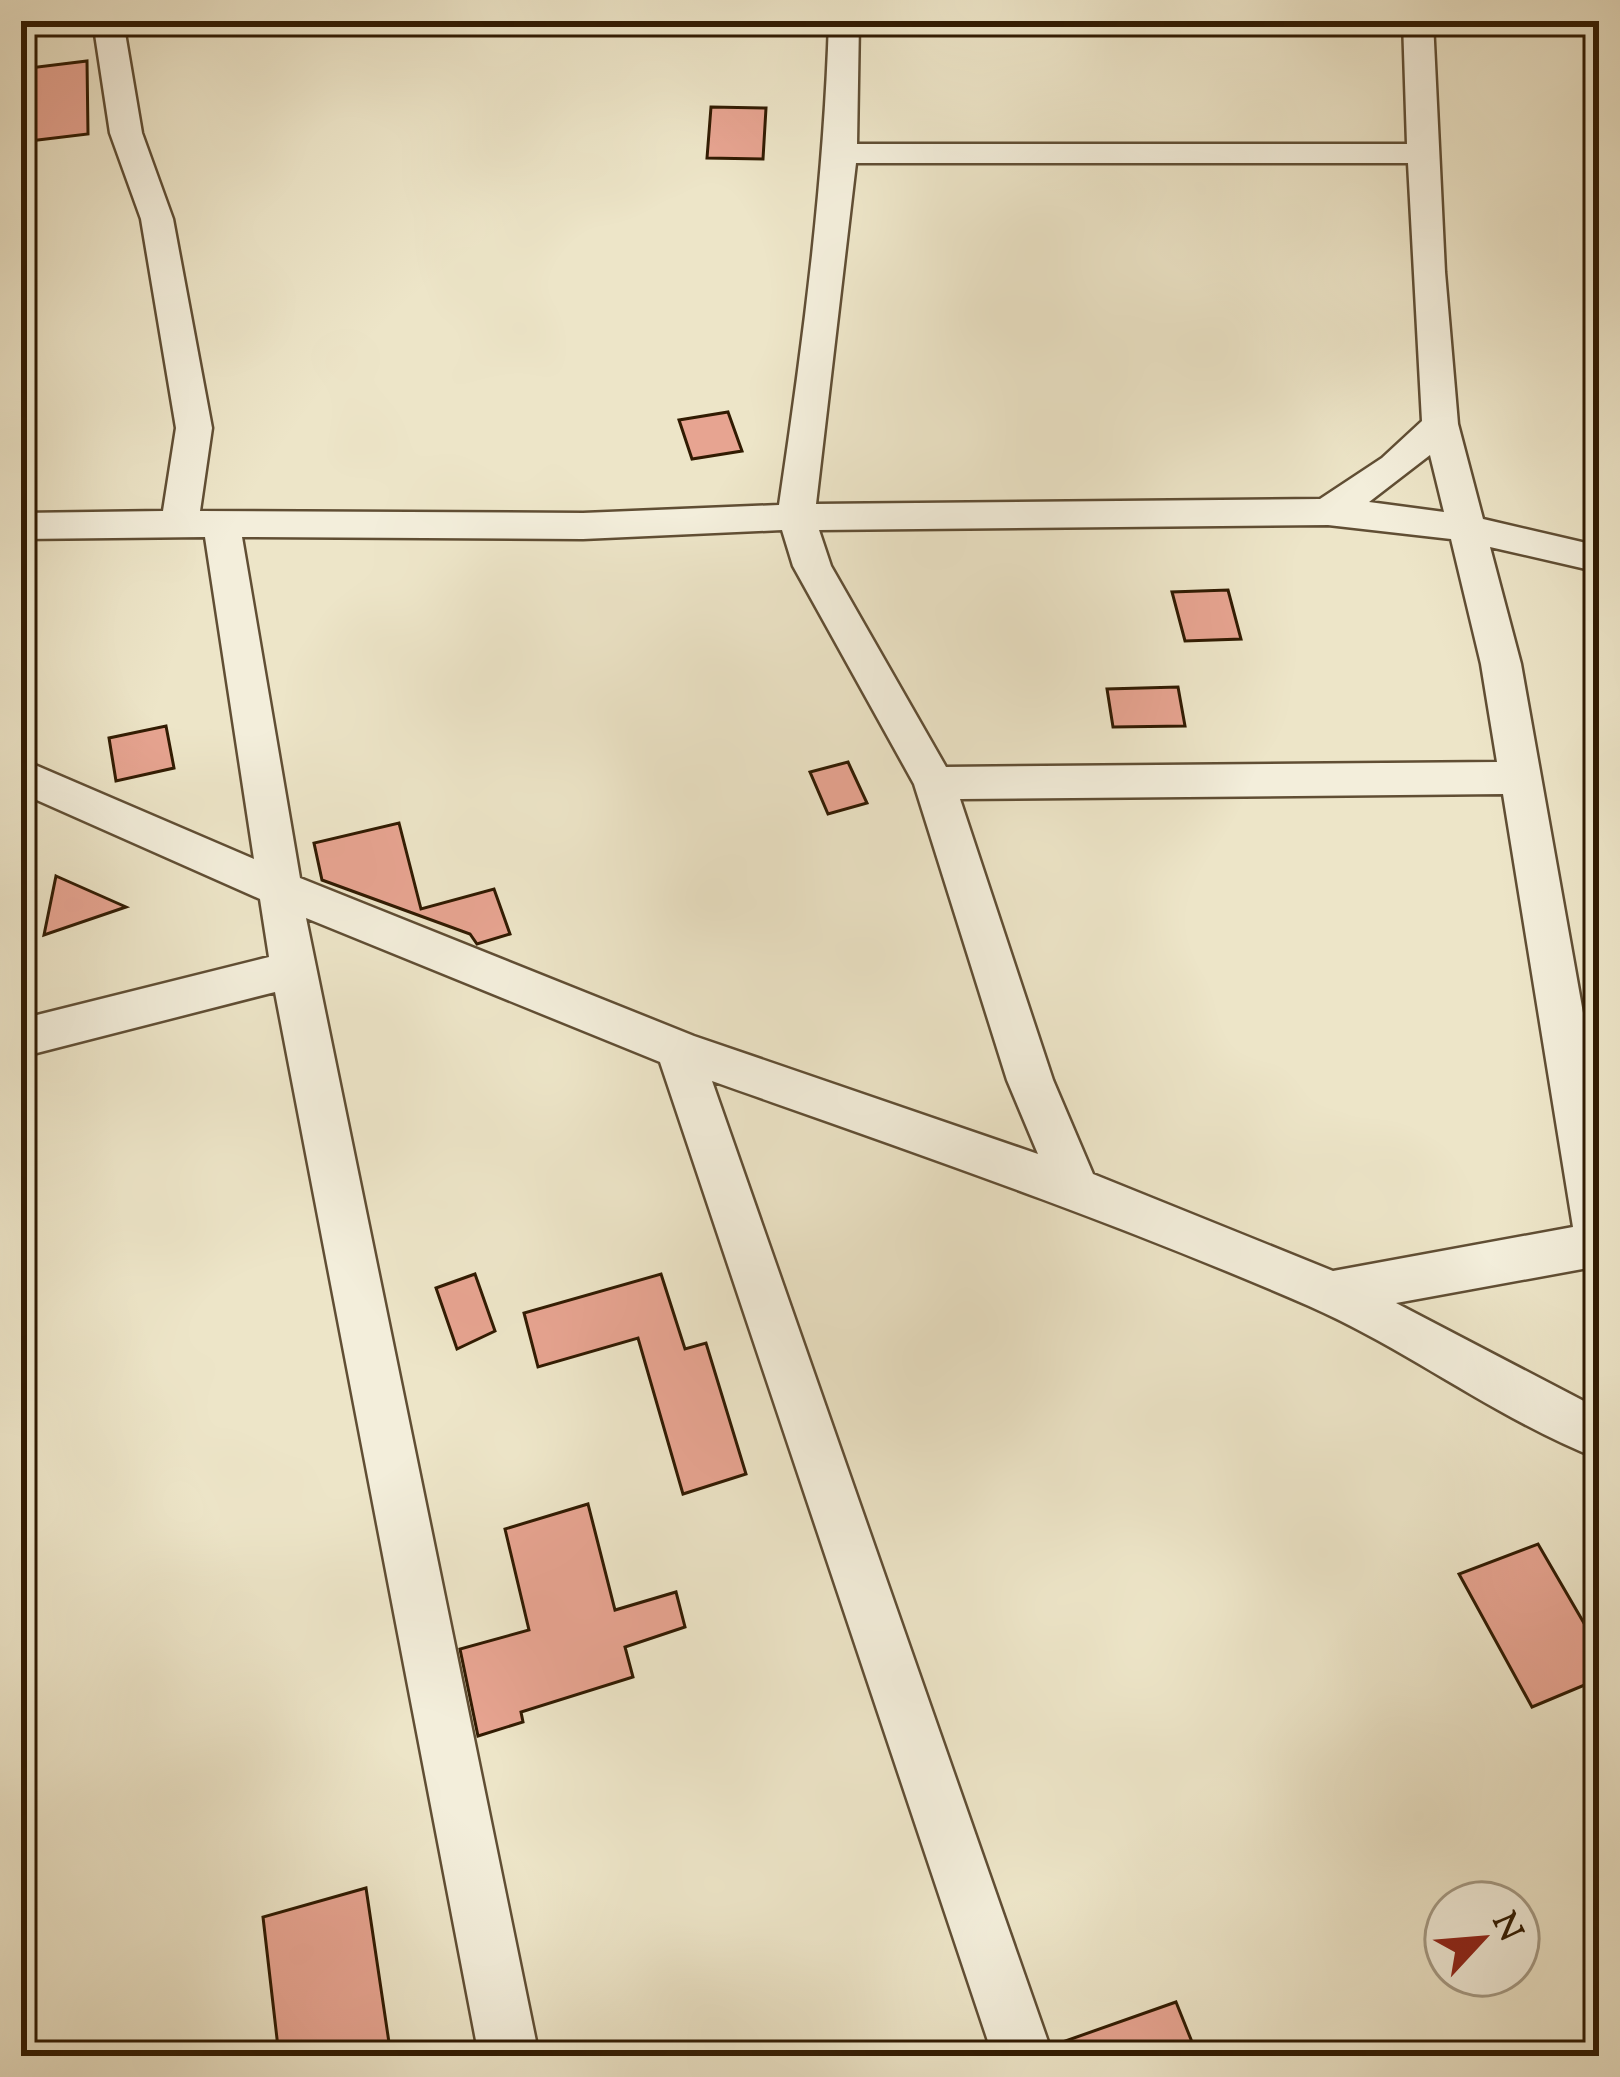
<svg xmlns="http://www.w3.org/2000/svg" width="1620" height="2077" font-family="'Sorts Mill Goudy',serif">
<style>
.building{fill:#e7a491;stroke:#311b02;stroke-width:3}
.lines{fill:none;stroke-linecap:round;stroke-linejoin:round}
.street-casing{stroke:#604e34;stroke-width:5}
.street{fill:#f3eedb;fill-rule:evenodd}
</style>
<rect width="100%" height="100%" fill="#ede5c8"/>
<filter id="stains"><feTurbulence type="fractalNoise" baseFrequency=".00167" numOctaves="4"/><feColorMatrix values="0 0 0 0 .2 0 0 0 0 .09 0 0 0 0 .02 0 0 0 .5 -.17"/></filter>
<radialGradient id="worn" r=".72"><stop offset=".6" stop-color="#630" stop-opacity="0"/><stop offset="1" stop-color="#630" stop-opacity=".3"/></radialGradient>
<!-- building -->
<g class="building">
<polygon points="87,61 88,134 21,142 21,69"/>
<polygon points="711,107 766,108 763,159 707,158"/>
<polygon points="728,412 742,451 692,459 679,420"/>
<polygon points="1228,590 1241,639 1185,641 1172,592"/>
<polygon points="1178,687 1185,726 1113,727 1107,689"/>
<polygon points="166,726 174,768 116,781 109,738"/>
<polygon points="848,762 867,803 828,814 810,772"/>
<polygon points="399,823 421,909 494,889 510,934 477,944 470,934 322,880 314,843"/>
<polygon points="56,876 126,907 44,935"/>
<polygon points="475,1274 495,1331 457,1349 436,1288"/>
<polygon points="661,1274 685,1349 706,1343 746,1474 683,1494 638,1338 538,1367 524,1313"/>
<polygon points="588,1504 615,1610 676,1592 685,1627 625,1647 633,1677 521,1712 523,1722 478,1736 460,1649 529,1630 505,1529"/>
<polygon points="1538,1544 1599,1649 1599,1679 1532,1707 1459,1574"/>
<polygon points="366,1888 391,2056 279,2056 263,1917"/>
<polygon points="1176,2002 1194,2047 1170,2056 1057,2056 1054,2045"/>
</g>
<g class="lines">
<!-- street casing -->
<g class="street-casing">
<path id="street" d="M93 21H123L142 133 173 219 212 428 200 511 583 513 779 505C803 343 824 184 829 21H859L857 144H1407L1403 21H1433L1445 272 1458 424 1483 519 1599 546V572L1490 547 1521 664 1599 1103V1266L1396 1303 1599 1409V1459C1497 1419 1409 1350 1309 1306 1114 1221 913 1152 712 1081L1053 2056H993L660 1062 306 918 539 2056H479L275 992 21 1057V1019L269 957 260 899 21 793V759L254 859 205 537 21 539V513L163 511 176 428 141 219 110 133ZM856 163H1408L1422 421 1382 458 1320 499 816 504ZM1430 455 1444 512 1369 502ZM1328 525 1451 539 1481 664 1497 762 946 767 831 566 819 530ZM782 530 793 566 914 784 1007 1080 1038 1154 694 1036 300 878 242 537 583 539ZM1503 794 1573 1227 1333 1271 1093 1174 1053 1080 960 799Z"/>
</g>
<!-- street -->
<use href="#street" class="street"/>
</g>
<!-- margin -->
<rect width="1620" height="2077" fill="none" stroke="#ede5c8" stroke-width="72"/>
<rect x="24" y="24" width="1572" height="2029" fill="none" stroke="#311b02" stroke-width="6"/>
<rect x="36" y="36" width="1548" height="2005" fill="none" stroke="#311b02" stroke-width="3"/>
<!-- north arrow -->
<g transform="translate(1482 1939) rotate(64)"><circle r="57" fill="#f3eedb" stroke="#a59a84" stroke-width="3"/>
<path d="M0-9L21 45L0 30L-21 45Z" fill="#8f2418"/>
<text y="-18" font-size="33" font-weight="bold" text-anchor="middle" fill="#311b02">N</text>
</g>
<rect width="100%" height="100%" filter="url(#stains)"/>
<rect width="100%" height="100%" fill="url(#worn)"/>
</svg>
